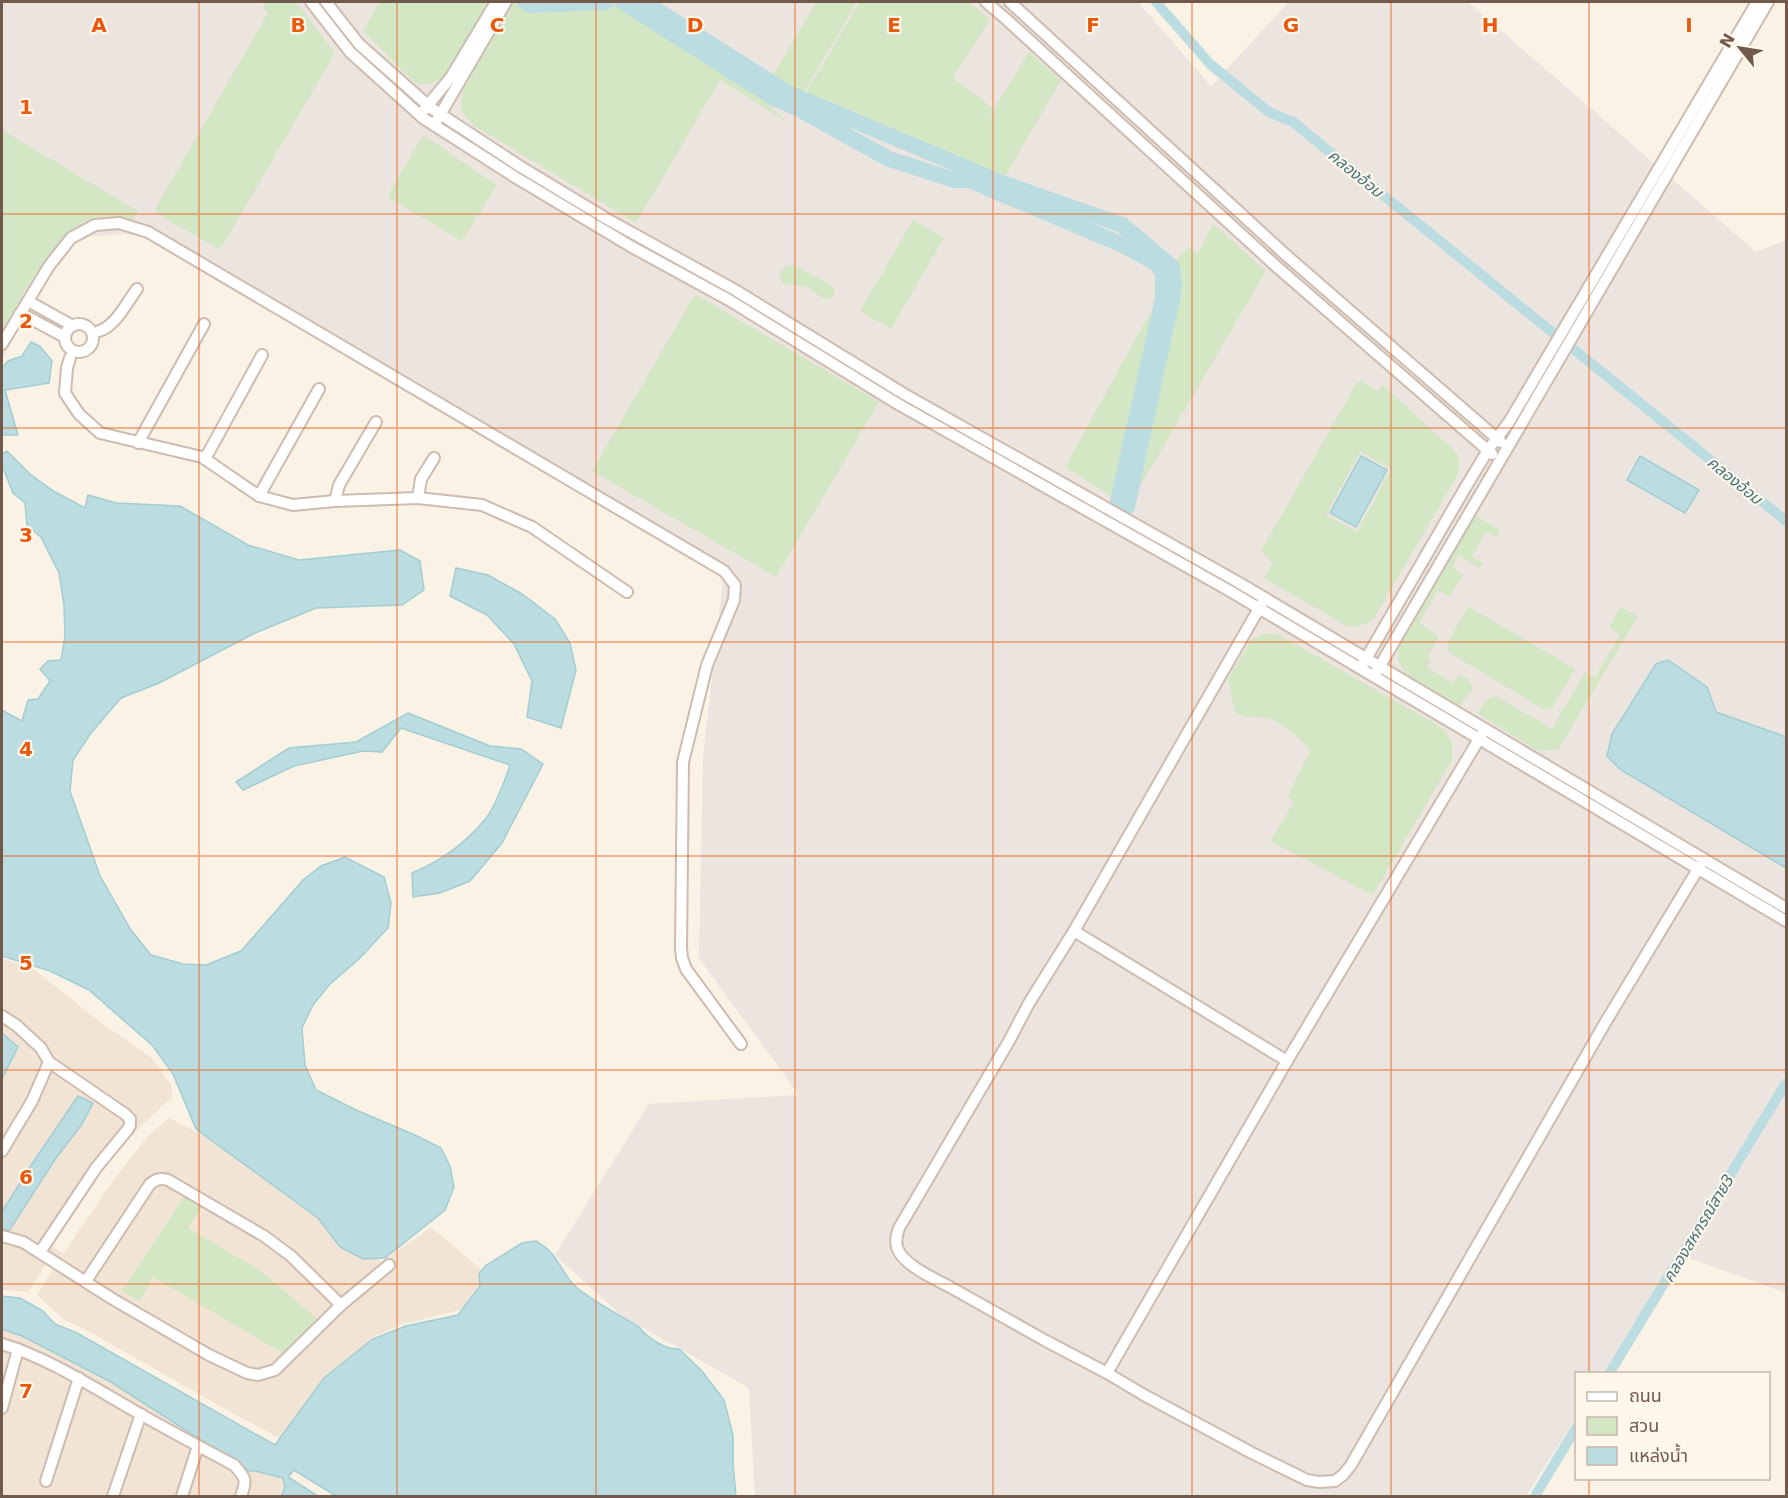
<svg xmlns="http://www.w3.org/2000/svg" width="1788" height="1498" font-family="'DejaVu Sans','Noto Sans Thai',sans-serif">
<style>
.residential{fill:#f1e4d4}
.industrial{fill:#ebe4df}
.green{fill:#d3e7c5;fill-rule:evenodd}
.water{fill:#bbdde2;stroke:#a2cdd3;stroke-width:1.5}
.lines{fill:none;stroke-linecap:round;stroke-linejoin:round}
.canal{stroke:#bbdde2;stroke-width:10}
.river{stroke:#bbdde2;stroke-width:16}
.minor-casing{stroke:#cdbcaf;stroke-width:14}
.minor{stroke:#fff;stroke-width:10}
.grid{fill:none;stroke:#e8590c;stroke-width:1.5;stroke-opacity:0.55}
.labels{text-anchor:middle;stroke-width:4.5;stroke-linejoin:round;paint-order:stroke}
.water-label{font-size:16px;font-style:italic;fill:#44747c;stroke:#fef6eb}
.grid-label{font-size:20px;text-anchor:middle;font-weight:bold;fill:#e8590c;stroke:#fef6eb;stroke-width:4.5;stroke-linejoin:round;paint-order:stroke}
</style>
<rect width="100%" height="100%" fill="#faf2e5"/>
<!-- residential -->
<g class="residential">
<polygon points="2,958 35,970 100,1022 152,1058 171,1085 172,1097 142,1125 107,1163 52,1246 63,1254 112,1182 149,1135 169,1118 238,1153 362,1238 381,1263 431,1227 482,1270 484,1282 463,1309 400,1325 373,1337 325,1382 281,1439 225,1409 88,1331 63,1319 37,1295 54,1267 47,1262 28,1292 2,1290"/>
<polygon points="2,1328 54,1343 289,1475 282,1496 2,1496"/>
</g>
<!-- industrial -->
<polygon class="industrial" points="2,2 1138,2 1211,86 1289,2 1468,2 1756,252 1786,240 1786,1293 1681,1255 1605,1373 1576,1374 1576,1418 1526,1496 755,1496 749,1388 622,1316 555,1255 649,1104 799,1095 699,958 703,758 724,571 148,232 71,238 2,359"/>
<!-- green -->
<g class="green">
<polygon points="266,2 296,2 335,53 220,250 158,214 155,209 268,13 262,7"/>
<polygon points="379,2 488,2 446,75 430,84 415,83 363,31"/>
<path d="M514 2H525L531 5 613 2 770 95V106L788 123 720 80 636 223 476 127C460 113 459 110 463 90Z"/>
<polygon points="816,2 857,2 801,97 771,79"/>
<polygon points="860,2 968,2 990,19 953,78 993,108 980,132 1029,52 1061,80 1003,180 803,98"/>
<path d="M2 130 138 211 134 219C120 216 107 215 93 218 57 227 20 300 2 331Z"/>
<polygon points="423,135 497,185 462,241 387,197"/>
<polygon points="913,220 944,238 891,329 860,311"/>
<polygon points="1213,224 1266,271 1129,505 1171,303 1174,283 1172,267 1188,247 1198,253"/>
<polygon points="1156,263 1163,273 1165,295 1116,499 1065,467 1156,302 1161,280"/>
<path d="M787 265H794L830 284 834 288V296C823 305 816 290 805 286 794 283 780 291 780 273Z"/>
<polygon points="695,294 879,402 776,577 592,471"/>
<path d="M1362 380 1377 392 1383 385 1457 453 1460 465 1456 478 1373 620 1360 626 1349 627 1264 578 1273 563 1261 551 1356 384ZM1360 452 1391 469 1357 532 1326 515Z"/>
<polygon points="1474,515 1500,530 1496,537 1486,532 1472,556 1483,564 1479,568 1459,555 1452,567 1463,575 1450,596 1438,591 1419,623 1439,637 1427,657 1431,661 1427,667 1453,683 1460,674 1469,680 1473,688 1459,707 1406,675 1398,660 1398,645"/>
<polygon points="1468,606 1575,669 1552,708 1543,709 1448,652 1447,644"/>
<polygon points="1621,607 1638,616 1558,750 1536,750 1477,713 1487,699 1496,696 1552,729 1585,672 1595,677 1620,635 1609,627"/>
<path d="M1262 634H1277L1292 642 1444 729 1452 743V760L1373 895 1270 841 1294 802 1287 797 1310 752C1300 736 1279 719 1259 717 1246 715 1249 720 1235 712L1228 679 1252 639Z"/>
<polygon points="185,1195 202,1206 188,1228 261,1271 316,1318 286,1355 153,1277 140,1301 122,1291"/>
</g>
<!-- water -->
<g class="water">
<polygon points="31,342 40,346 52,361 49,383 5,390 18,435 2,435 2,368 8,361 22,356"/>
<polygon points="7,451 31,475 55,492 85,508 88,495 116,503 180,506 248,545 299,560 400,550 420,561 424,590 402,605 316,608 255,633 159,683 121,698 91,733 73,760 70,791 100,876 131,930 151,955 183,964 206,965 241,951 303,880 321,866 345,857 384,877 391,903 388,928 358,960 329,985 313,1005 302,1028 305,1065 316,1090 356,1110 415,1135 441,1148 450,1166 454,1187 445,1210 385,1258 363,1259 340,1247 318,1218 196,1129 173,1074 153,1046 89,990 50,971 2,956 2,710 22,721 28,700 38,699 50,681 40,669 48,661 61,660 65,636 64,605 59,573 41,537 27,526 25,503 13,493 2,465 2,454"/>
<polygon points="1361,456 1387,470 1356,527 1330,513"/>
<polygon points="1640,456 1699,490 1685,513 1627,480"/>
<polygon points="456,568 488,575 522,594 555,619 570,643 576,670 561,728 527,717 532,681 514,644 487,615 450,596"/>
<polygon points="1668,660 1707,687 1716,712 1786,737 1786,868 1621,770 1607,756 1612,734 1656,664"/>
<path d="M408 713 490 746 521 749 543 764 502 843 470 881 440 893 413 897 412 873C441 861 467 842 487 817 495 806 506 778 510 765L401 728 382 752 363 751 294 766 243 790 236 782 289 748 356 742Z"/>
<polygon points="2,1033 18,1047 2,1079"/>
<polygon points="78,1096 93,1103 82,1124 56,1158 9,1231 2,1229 2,1210 3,1210 32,1164"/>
<path d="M536 1241C559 1255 557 1265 572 1283 584 1297 622 1316 639 1327 647 1338 666 1350 679 1349L702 1371 724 1400 733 1435V1464L736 1496H336L294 1470 288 1477 318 1496H282L285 1486 283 1478 255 1471H249L111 1382 22 1336 2 1329V1296L20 1298 43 1311 55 1324 77 1333 275 1445 324 1378 373 1339 406 1326 458 1315 480 1286 479 1274 485 1266 522 1243Z"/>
</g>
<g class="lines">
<!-- canal -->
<g class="canal">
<polyline points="1156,2 1210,64 1269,112 1293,122 1563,341"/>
<polyline points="1572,348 1786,521"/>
<polyline points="1609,1374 1786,1083"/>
<polyline points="1535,1496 1576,1428"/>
</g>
<!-- river -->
<g class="river">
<polyline points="525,2 531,5 606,2"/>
<polyline points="623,2 774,98 797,108 889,159 954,180 969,180 1125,246 1156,263 1163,273 1163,298 1118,501 1127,507 1172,299 1174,283 1172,267 1122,225 1002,183 786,92 644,2"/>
</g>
<!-- minor casing -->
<g class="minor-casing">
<g id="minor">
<polyline points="311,2 350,52 423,118 515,177 632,247 729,300 898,404 1230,591 1786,921"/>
<polyline points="326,2 359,44 431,108 521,167 607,219 735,290 904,394 1236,581 1786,908"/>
<polyline points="986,2 1006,19 1277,267 1492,454"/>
<polyline points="1010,2 1287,256 1501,442"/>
<polyline points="424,110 451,77 496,2"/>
<polyline points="437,120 506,2"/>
<polyline points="28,301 73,326"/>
<polyline points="20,313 65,337"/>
<circle cx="79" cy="338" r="14"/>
<path d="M99 331C116 326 127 302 137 289"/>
<polyline points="2,344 49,266 71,238 95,225 119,223 148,232 724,571 735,585 734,600 707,665 683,762 681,948 682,958 686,969 741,1044"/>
<polyline points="70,358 67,368 65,393 79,414 100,433 202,457 259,496 293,505 335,501 418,498 482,505 532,527 627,592"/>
<polyline points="138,443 204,324"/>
<polyline points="205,459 262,355"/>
<polyline points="259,496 319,389"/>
<polyline points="418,498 421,479 434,458"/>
<polyline points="335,501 339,485 376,422"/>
<path d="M1265 598 1074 931 1029 1003 1009 1041 899 1228C897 1234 895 1240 897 1247 901 1264 935 1279 950 1287L1046 1341 1107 1373 1144 1395 1252 1453 1307 1480 1319 1482 1335 1481 1343 1475 1351 1465 1605 1023 1704 859"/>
<polyline points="1363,664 1464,490 1488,450 1509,422 1757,2"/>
<polyline points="1377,671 1768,2"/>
<polyline points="1074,931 1287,1061"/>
<polyline points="2,1016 16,1025 41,1048 49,1062 125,1114 130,1119 130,1125 128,1129 96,1168 40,1252"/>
<polyline points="2,1151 32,1101 49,1062"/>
<polyline points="2,1236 23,1242 111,1298 209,1355 247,1373 258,1375 275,1370 341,1305"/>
<path d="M86 1281 150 1184C156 1179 160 1178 168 1180L264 1236 291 1256 341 1305 389 1265"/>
<path d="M2 1344C48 1358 91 1386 133 1410 166 1429 200 1447 234 1465 246 1478 247 1480 241 1496"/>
<polyline points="1107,1373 1287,1061 1482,734"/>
<polyline points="2,1408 18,1349"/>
<polyline points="46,1481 79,1378"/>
<polyline points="113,1496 141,1414"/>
<polyline points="182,1496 198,1446"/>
</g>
</g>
<!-- minor -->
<use href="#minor" class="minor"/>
</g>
<!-- grid -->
<path class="grid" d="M199 2V1496M397 2V1496M596 2V1496M795 2V1496M993 2V1496M1192 2V1496M1391 2V1496M1589 2V1374M2 214H1786M2 428H1786M2 642H1786M2 856H1786M2 1070H1786M2 1284H1786M1589 1478V1496"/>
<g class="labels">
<!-- water labels -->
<g class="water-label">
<text transform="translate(1356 173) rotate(39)" y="6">คลองอ้อม</text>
<text transform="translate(1735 480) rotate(39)" y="6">คลองอ้อม</text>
<text transform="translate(1698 1228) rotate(-59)" y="6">คลองสหกรณ์สาย3</text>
</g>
</g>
<g class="grid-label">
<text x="99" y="32">A</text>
<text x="298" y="32">B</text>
<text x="497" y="32">C</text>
<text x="695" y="32">D</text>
<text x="894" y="32">E</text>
<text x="1093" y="32">F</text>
<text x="1291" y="32">G</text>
<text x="1490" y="32">H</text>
<text x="1689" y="32">I</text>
<text x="26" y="114">1</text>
<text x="26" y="328">2</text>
<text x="26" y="542">3</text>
<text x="26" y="756">4</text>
<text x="26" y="970">5</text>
<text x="26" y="1184">6</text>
<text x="26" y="1398">7</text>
</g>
<!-- border -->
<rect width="1788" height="1498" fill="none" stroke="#71594c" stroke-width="6"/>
<!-- legend -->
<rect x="1575" y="1372" width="195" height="108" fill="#fef6eb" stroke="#c6b7ab" stroke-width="1.5"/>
<rect x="1587" y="1392" width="30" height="9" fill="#ffffff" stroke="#c6b7ab" stroke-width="1.5"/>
<text x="1629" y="1402" font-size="18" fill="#71594c">ถนน</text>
<rect x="1587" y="1417" width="30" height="18" fill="#d3e7c5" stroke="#c6b7ab" stroke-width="1.5"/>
<text x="1629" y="1432" font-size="18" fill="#71594c">สวน</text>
<rect x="1587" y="1447" width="30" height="18" fill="#bbdde2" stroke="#c6b7ab" stroke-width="1.5"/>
<text x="1629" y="1462" font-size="18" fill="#71594c">แหล่งน้ำ</text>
<!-- north arrow -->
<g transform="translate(1740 48) rotate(300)" stroke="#fef6eb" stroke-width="4.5" paint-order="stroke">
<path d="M0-4.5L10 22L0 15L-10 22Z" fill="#71594c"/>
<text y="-9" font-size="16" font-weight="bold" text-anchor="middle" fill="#71594c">N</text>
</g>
</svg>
